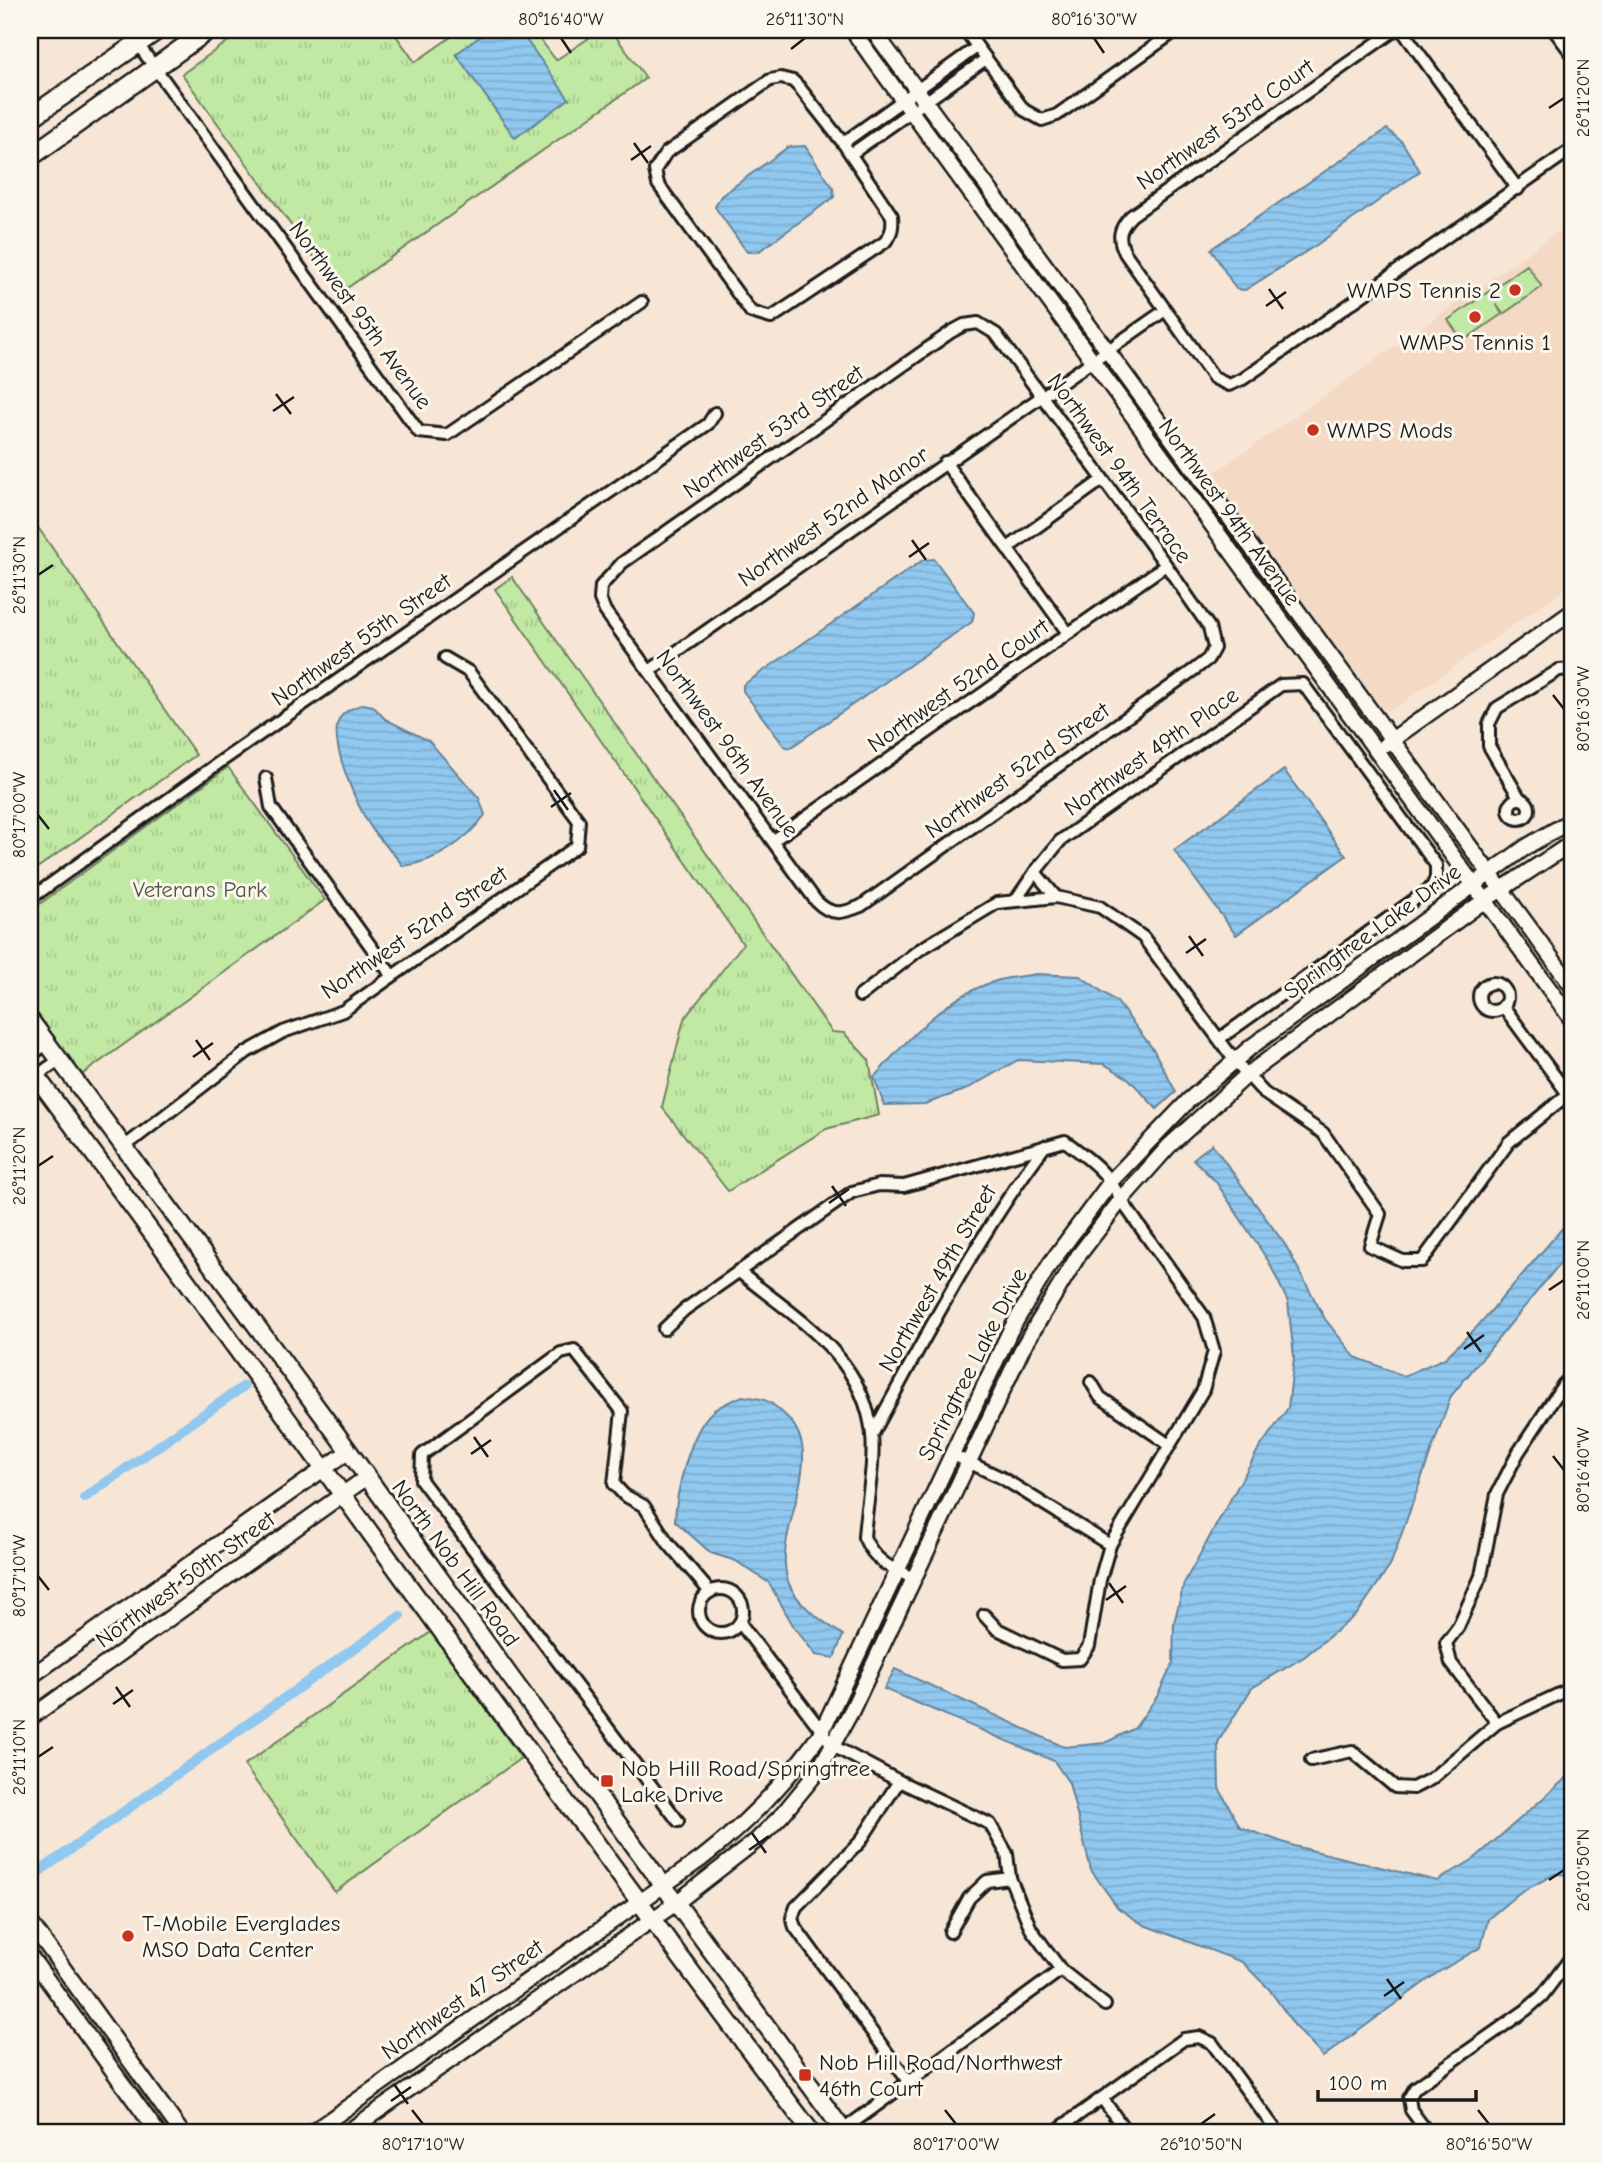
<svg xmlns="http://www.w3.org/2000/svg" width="1602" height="2163" font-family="'Comic Neue',sans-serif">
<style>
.built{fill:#f4dac4}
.grass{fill:url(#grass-tufts);stroke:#6e8260;stroke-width:2}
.pitch{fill:#c1e9a4;stroke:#6e8260;stroke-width:2}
.water{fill:url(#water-rules);stroke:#62839b;stroke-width:2}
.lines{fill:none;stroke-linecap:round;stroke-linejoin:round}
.canal{stroke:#90c8ef;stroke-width:10}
.minor-casing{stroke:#1c1c1c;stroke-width:16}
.tertiary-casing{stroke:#1c1c1c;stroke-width:19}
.secondary-casing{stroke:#1c1c1c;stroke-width:21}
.trunk-casing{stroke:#1c1c1c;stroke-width:23}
.minor{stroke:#fbf7ec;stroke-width:10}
.tertiary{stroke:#fbf7ec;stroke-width:14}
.secondary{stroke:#fbf7ec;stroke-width:16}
.trunk{stroke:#fbf7ec;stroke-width:18}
.ticks{fill:none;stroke:#1c1c1c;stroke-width:2.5}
.poi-dot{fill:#c8321e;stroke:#fbf7ec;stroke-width:2.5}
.labels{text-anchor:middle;stroke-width:6;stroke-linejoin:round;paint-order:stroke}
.street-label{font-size:23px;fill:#1c1c1c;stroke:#fbf7ec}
.poi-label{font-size:23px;fill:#1c1c1c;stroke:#fbf7ec;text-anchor:start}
.park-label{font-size:23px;fill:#4e5a45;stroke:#fbf7ec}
.neatline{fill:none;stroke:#1c1c1c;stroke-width:2.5}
.ticks-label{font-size:18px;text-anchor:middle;fill:#1c1c1c}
</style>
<defs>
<pattern id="grass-tufts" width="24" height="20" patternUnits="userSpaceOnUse" patternTransform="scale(1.75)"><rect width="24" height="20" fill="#c1e9a4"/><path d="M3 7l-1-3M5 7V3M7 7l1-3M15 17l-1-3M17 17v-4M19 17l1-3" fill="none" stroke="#a5c78d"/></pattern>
<pattern id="water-rules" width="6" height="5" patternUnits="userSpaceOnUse" patternTransform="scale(1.75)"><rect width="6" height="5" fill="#90c8ef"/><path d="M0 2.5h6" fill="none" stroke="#7cabcc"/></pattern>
</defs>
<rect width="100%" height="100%" fill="#f7e6d5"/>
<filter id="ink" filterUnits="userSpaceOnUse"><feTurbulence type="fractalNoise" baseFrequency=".0143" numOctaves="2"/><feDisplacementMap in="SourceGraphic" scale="14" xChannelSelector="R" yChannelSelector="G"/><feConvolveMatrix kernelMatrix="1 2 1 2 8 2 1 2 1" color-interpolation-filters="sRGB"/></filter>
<g filter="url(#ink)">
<!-- built -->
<polygon class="built" points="1572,222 1572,584 1392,710 1386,710 1380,706 1210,476"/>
<!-- grass -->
<g class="grass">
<polygon points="244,30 392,30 415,62 461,30 533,30 556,60 601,30 611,30 646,78 340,293 182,74"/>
<polygon points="30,516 196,755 30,873"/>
<polygon points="512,577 832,1032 844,1033 869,1060 879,1115 826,1129 728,1191 662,1107 684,1019 743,944 495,589"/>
<polygon points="228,767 325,900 80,1076 30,1003 30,911"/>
<polygon points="431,1632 521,1758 335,1892 244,1765"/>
</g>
<!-- pitch -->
<polygon class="pitch" points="1527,265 1542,287 1503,314 1496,304 1502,314 1463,341 1448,320"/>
<!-- water -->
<g class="water">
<polygon points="489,30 519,30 569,99 515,138 456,54"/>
<polygon points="1387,129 1402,142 1420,171 1318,244 1245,290 1236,289 1211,249"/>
<polygon points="805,146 833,188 834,197 758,252 747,252 715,207 721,196 788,147"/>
<polygon points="934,559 974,613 972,622 790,748 784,746 743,691 743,685 923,560"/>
<path d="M363 704 373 706 385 719 429 741 479 798 485 815C465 842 436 862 403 866 394 853 381 842 372 829 358 808 330 746 338 722 342 711 353 708 363 704Z"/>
<polygon points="1284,770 1346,856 1236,935 1174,850"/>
<path d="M1036 974 1080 976 1117 1002 1153 1049 1176 1092 1157 1109 1129 1079 1104 1064 1018 1060 965 1090 925 1104 884 1105 874 1077C908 1040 943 998 993 982 1006 977 1022 977 1036 974Z"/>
<polygon points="1212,1144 1286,1246 1325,1319 1355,1357 1404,1376 1445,1358 1477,1327 1572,1217 1572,1249 1451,1396 1390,1566 1357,1614 1304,1657 1252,1688 1218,1742 1219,1788 1240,1827 1294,1846 1437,1881 1474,1859 1572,1773 1572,1875 1555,1874 1519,1893 1488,1919 1481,1947 1437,1973 1323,2057 1295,2026 1269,1989 1242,1962 1144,1925 1118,1908 1091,1870 1069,1783 1054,1761 884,1689 895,1669 1064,1747 1105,1743 1135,1728 1158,1695 1173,1663 1174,1623 1184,1583 1258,1450 1288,1408 1294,1357 1288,1302 1269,1262 1216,1182 1193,1159"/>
<path d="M742 1396C767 1399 770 1400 788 1418 830 1461 769 1533 789 1584 799 1607 824 1622 843 1635L834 1658 816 1655 794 1627 769 1583 736 1561 711 1553 675 1521C676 1492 690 1432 712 1412 719 1405 733 1401 742 1396Z"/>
</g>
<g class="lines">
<!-- canal -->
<g class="canal">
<polyline points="84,1498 244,1386"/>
<polyline points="40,1871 400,1616"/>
</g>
<!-- minor casing -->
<g class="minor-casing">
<g id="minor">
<polyline points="965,30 1024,110 1042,120 1057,115 1177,30"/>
<path d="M1395 30 1131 216C1119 229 1117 237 1125 253L1214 378 1229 385 1243 379 1572 149"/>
<polyline points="1402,30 1518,189"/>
<polyline points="1554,30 1572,54"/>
<polyline points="137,43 419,432 447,435 642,302"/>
<path d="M781 78 793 81 799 87 843 143 892 216C893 227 892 233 885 242L771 318 751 312 658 184 655 170 666 153 770 80Z"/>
<polyline points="843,143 977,47"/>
<polyline points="851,154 986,59"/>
<path d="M978 323 996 334 1166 565 1209 627 1214 648 1208 659 1195 669 861 906C842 914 831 916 816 901L605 611 600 599 601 586 622 563 951 332 964 325Z"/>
<polyline points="945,462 1068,633"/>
<polyline points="1009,547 1102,480"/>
<polyline points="649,671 1164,311"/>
<polyline points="266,778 271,807 392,976"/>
<polyline points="1520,799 1489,746 1489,724 1497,708 1559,670 1572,669"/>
<circle cx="1519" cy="809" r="10"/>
<polyline points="774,840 1166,565"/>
<polyline points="1056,897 1035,872 1060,841 1281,685 1303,684 1436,865 1436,878 1432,887 1219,1039"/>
<polyline points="30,899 220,762 708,424 715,413"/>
<polyline points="1015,901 1035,872"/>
<circle cx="1493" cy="997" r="14"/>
<polyline points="860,996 919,950 997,903 1056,897 1100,907 1143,937 1235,1061 1264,1093 1323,1133 1380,1214 1370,1246 1403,1261 1422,1261 1509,1142 1572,1091"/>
<polyline points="1503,1006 1568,1094"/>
<polyline points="30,1056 46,1044"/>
<polyline points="32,1079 59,1060"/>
<polyline points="124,1147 247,1052 283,1032 343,1011 577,846 579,821 469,672 445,658"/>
<path d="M738 1271C794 1317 864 1355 872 1435 875 1465 866 1505 864 1537 874 1561 891 1569 914 1578"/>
<path d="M664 1329 684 1310 852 1192 879 1185 904 1186 1065 1141C1089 1159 1109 1173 1121 1200L1204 1317 1214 1351 1203 1390 1110 1545 1100 1580 1089 1646 1080 1659 1062 1660 997 1629 984 1615"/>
<polyline points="1091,1382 1100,1397 1168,1444"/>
<path d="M872 1435C926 1336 977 1236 1045 1146"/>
<polyline points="951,1454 1002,1478 1110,1545"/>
<circle cx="721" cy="1611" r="22"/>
<polyline points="740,1623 833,1746 899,1781 990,1824 1007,1854 1010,1878 1031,1929 1061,1970 1105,2005"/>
<polyline points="1497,1723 1451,1663 1446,1643 1458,1627 1481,1576 1497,1494 1518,1453 1563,1385 1572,1376"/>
<polyline points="1311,1760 1352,1751 1395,1787 1413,1788 1431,1779 1497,1723 1572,1688"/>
<polyline points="899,1781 860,1842 796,1907 792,1918 795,1927 908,2081"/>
<polyline points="678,1821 421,1480 422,1455 561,1353 574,1350 622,1411 614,1484 624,1495 644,1506 668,1543 710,1592"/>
<polyline points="950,1932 969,1898 987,1881 1010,1878"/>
<polyline points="1102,2098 1127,2133"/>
<polyline points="843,2130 1061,1970"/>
<polyline points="1053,2133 1184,2039 1199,2037 1212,2043 1278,2133"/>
<polyline points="1428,2133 1411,2110 1409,2098 1415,2088 1526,2010 1542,1996 1572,1956"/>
<polyline points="1560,2133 1572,2125"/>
</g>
</g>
<!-- tertiary casing -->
<g class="tertiary-casing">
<g id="tertiary">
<polyline points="852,30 1572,1020"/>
<polyline points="873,30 1572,986"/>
<polyline points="1386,744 1572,612"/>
<polyline points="30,1677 349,1451"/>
<polyline points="30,1718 367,1477"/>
<polyline points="30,1922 182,2133"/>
<polyline points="30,1956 158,2133"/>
<path d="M311 2133 701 1859C749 1822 786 1783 821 1733L1010 1331 1050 1264 1112 1180 1189 1100 1251 1047 1526 847 1572 820"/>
<polyline points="346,2133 676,1903 757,1840 782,1815 818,1771 852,1710 1023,1347 1078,1256 1121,1200 1169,1146 1247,1075 1485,900 1572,843"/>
</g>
</g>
<!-- secondary casing -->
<g class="secondary-casing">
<g id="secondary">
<polyline points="30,1020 335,1432 509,1675 845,2133"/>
<path d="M30 1068C293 1421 546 1782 812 2133"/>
</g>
</g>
<!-- trunk casing -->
<g class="trunk-casing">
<g id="trunk">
<polyline points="30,118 157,30"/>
<polyline points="30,157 208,30"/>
</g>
</g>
<!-- minor -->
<use href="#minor" class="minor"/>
<!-- tertiary -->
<use href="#tertiary" class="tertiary"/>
<!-- secondary -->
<use href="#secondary" class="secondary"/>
<!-- trunk -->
<use href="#trunk" class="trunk"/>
</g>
</g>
<!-- ticks -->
<path class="ticks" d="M561 38 571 53M1094 38 1104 53M791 49 805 38M1549 108 1564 98M634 143 648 163M631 160 651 146M1269 289 1283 309M1266 306 1286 292M276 394 291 414M273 411 294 397M912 540 926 560M909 557 929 543M38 575 53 565M1553 695 1564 709M554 790 568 810M551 807 571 793M38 815 49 829M1189 936 1203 956M1186 953 1206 939M196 1040 210 1060M193 1057 213 1043M38 1166 53 1156M832 1186 846 1206M829 1203 849 1189M1549 1290 1564 1280M1467 1332 1481 1352M1464 1349 1484 1335M474 1437 488 1457M471 1454 491 1440M1553 1456 1564 1470M38 1576 49 1590M1109 1583 1123 1603M1106 1600 1126 1586M116 1687 130 1707M113 1704 133 1690M38 1757 53 1747M752 1833 766 1853M749 1850 769 1836M1549 1880 1564 1870M1387 1979 1401 1999M1384 1996 1404 1982M394 2084 408 2104M391 2101 411 2087M412 2110 423 2124M945 2110 956 2124M1478 2110 1489 2124M1201 2124 1215 2114"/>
<!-- markers -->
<g class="poi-dot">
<circle cx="1515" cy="290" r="7"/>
<circle cx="1475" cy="317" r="7"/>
<circle cx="1313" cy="430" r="7"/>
<rect x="600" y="1774" width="14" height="14" rx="3.5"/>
<circle cx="128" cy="1936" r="7"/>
<rect x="798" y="2068" width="14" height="14" rx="3.5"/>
</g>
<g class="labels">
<!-- street labels -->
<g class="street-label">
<text transform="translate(1225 124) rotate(-35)" y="8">Northwest 53rd Court</text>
<text transform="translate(361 315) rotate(54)" y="8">Northwest 95th Avenue</text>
<text transform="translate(773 431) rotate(-35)" y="8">Northwest 53rd Street</text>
<text transform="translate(1120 468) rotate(54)" y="8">Northwest 94th Terrace</text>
<text transform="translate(1230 512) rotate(54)" y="8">Northwest 94th Avenue</text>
<text transform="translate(833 516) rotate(-35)" y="8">Northwest 52nd Manor</text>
<text transform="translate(361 639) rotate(-35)" y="8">Northwest 55th Street</text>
<text transform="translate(958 685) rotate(-35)" y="8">Northwest 52nd Court</text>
<text transform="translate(728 743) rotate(54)" y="8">Northwest 96th Avenue</text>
<text transform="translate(1151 751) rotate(-35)" y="8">Northwest 49th Place</text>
<text transform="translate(1017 770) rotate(-35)" y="8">Northwest 52nd Street</text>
<text transform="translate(1372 931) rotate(-36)" y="8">Springtree Lake Drive</text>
<text transform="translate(414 932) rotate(-34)" y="8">Northwest 52nd Street</text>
<text transform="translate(937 1278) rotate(-60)" y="8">Northwest 49th Street</text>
<text transform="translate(972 1364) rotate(-63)" y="8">Springtree Lake Drive</text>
<text transform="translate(456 1563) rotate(54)" y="8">North Nob Hill Road</text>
<text transform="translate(185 1579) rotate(-36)" y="8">Northwest 50th Street</text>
<text transform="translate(462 1999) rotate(-35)" y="8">Northwest 47 Street</text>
</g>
<!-- poi labels -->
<g class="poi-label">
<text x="1501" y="298" text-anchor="end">WMPS Tennis 2</text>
<text x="1475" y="350" text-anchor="middle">WMPS Tennis 1</text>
<text x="1327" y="438">WMPS Mods</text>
<text x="621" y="1776">Nob Hill Road/Springtree<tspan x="621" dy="26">Lake Drive</tspan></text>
<text x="142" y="1931">T-Mobile Everglades<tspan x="142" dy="26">MSO Data Center</tspan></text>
<text x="819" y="2070">Nob Hill Road/Northwest<tspan x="819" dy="26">46th Court</tspan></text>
</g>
<!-- park labels -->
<g class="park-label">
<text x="200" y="897">Veterans Park</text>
</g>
</g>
<!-- margin -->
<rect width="1602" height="2163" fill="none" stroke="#fbf7ec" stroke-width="77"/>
<!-- scale -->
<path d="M1318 2090v10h158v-10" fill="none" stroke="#1c1c1c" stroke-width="3.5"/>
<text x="1329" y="2090" font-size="21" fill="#1c1c1c" stroke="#fbf7ec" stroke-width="5" paint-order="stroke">100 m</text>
<rect x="38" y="38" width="1526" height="2086" class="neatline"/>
<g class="ticks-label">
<text x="561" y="25">80°16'40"W</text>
<text x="805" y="25">26°11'30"N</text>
<text x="1094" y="25">80°16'30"W</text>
<text transform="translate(1583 98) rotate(-90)" y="6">26°11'20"N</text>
<text transform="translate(19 575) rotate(-90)" y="6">26°11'30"N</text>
<text transform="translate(1583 709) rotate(-90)" y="6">80°16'30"W</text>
<text transform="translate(19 815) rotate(-90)" y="6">80°17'00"W</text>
<text transform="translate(19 1166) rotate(-90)" y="6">26°11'20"N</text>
<text transform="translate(1583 1280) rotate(-90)" y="6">26°11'00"N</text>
<text transform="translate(1583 1470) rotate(-90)" y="6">80°16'40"W</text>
<text transform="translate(19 1576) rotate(-90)" y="6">80°17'10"W</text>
<text transform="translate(19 1757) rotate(-90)" y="6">26°11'10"N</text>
<text transform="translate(1583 1870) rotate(-90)" y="6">26°10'50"N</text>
<text x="423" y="2150">80°17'10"W</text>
<text x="956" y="2150">80°17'00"W</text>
<text x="1201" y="2150">26°10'50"N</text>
<text x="1489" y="2150">80°16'50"W</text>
</g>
</svg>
